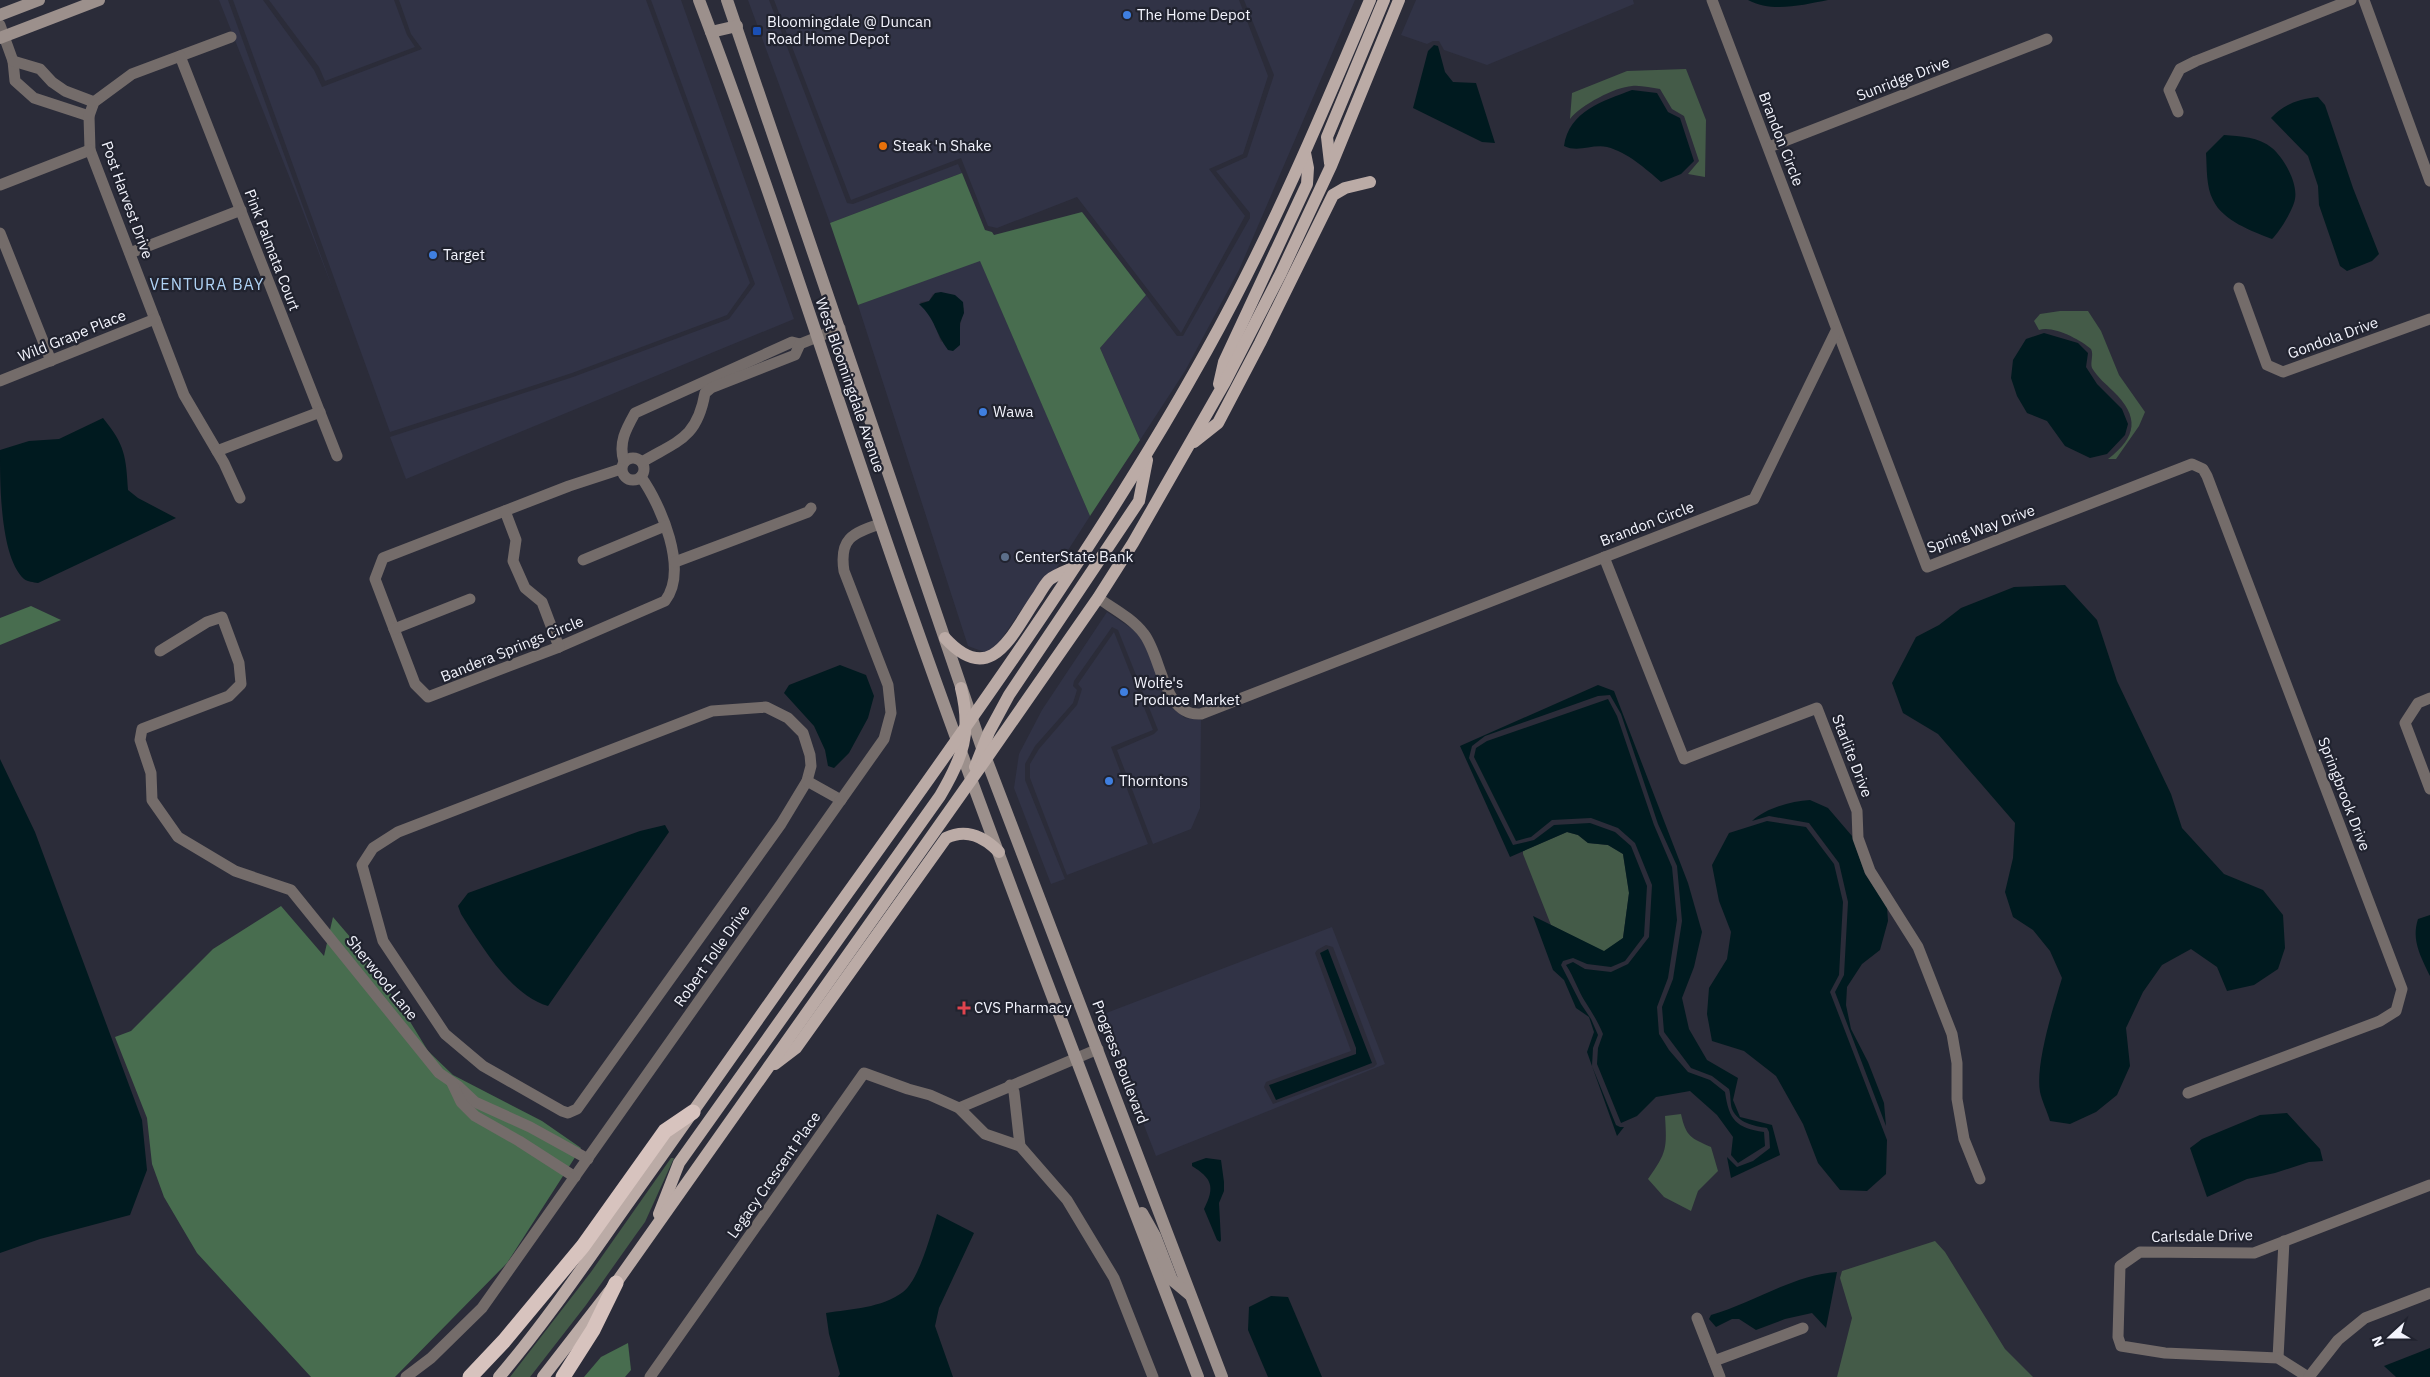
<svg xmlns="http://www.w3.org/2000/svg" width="2430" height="1377" font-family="'IBM Plex Sans',sans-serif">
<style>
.built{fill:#313346;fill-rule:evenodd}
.green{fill:#445b48}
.forest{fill:#486d4f}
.water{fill:#001a1f}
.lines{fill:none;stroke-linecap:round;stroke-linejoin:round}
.street{stroke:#746c6a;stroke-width:11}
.secondary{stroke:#9c908c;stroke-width:12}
.primary{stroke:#bbaba6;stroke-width:12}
.highway{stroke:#d7c3be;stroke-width:15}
.shop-dot{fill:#3f7fe0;stroke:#21232f;stroke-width:2}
.transit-dot{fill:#1a4fb4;stroke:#21232f;stroke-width:2}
.food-dot{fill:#e8710a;stroke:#21232f;stroke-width:2}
.service-dot{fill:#5c6f8a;stroke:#21232f;stroke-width:2}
.health-dot{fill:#e0444e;stroke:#21232f;stroke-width:2}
.labels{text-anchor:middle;stroke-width:4.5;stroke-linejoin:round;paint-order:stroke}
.poi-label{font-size:15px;fill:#f3f4fd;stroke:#21232f;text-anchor:start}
.street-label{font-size:15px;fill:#f3f4fd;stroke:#21232f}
.neighbourhood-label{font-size:16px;letter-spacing:1px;fill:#afd2f4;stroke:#21232f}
</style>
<rect width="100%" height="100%" fill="#2b2c39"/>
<!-- built -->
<g class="built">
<polygon points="219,0 228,0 334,292 297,196"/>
<polygon points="233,0 263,0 314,70 322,87 422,49 411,34 399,0 646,0 750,283 727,315 572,373 390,432"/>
<polygon points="269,0 394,0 407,35 415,47 325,81 319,67"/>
<polygon points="651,0 681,0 794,319 406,479 390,437 573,377 729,319 755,284"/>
<polygon points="748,0 769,0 847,203 853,204 958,164 962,173 830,223"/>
<polygon points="774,0 1239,0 1268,76 1243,154 1209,169 1245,216 1181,333 1077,197 997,228 988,226 961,158 851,200"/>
<polygon points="1244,0 1355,0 1239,270 1185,371 1140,440 1100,348 1146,295 1177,336 1183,336 1250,218 1250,213 1216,171 1247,157 1274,75"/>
<polygon points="1416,0 1633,0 1634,4 1487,65 1444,50 1439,41 1433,41 1427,44 1401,35"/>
<path d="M980 260 1090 516 1054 572 1044 577 998 644 987 653 968 646 858 305ZM933 294 964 308 960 327 941 342 932 317 920 302 929 301Z"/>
<polygon points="1107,612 1134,630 1143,641 1170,706 1185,718 1201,720 1200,808 1191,829 1153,844 1117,750 1154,734 1158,730 1118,630 1112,627 1074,681 1073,686 1077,690 1073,703 1035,746 1025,764 1025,780 1065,879 1051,884 1014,788 1019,754 1042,710"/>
<polygon points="1114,632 1153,730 1111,747 1148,844 1067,875 1030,778 1030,764 1039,749 1077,705 1082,689 1078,684"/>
<path d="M1332 927 1385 1064 1156 1156 1101 1015ZM1326 945 1333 947 1377 1064 1374 1067 1273 1104 1264 1087 1266 1082 1351 1051 1315 953 1317 950Z"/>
</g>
<!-- green -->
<g class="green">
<path d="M1686 69 1706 120 1705 177 1688 174 1699 161 1684 116 1672 109 1660 89C1651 88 1641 85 1632 86 1615 87 1581 105 1570 119L1572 93 1627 71Z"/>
<path d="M2060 311H2088L2101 331 2119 375 2145 412 2139 426 2116 459H2108C2137 437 2140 417 2113 391 2106 384 2098 378 2092 368 2090 362 2094 355 2091 349 2081 340 2053 325 2039 330L2034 321 2040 314Z"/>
<polygon points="1567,832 1578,835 1588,843 1608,845 1623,854 1629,893 1623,938 1604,952 1551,925 1523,854 1523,851"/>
<path d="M1681 1114C1686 1137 1691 1138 1711 1147L1718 1171 1698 1191 1691 1211 1664 1197 1648 1179C1667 1152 1667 1149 1665 1116Z"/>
<polygon points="671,1158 674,1158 645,1222 637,1233 586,1305 530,1377 510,1377 591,1272"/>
<polygon points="1935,1241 1945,1252 2005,1349 2033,1377 1837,1377 1852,1318 1840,1278 1842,1271"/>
</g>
<!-- forest -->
<g class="forest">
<polygon points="962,173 985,230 992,232 994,235 1082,212 1146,295 1100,348 1140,440 1090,516 980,261 858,305 830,223"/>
<polygon points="31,606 61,620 0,645 0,618"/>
<polygon points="281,906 324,956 333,917 351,938 406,1015 428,1051 453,1075 542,1121 581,1148 507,1263 395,1377 311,1377 197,1253 164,1197 152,1164 147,1118 115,1037 131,1031 213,949"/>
<polygon points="628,1343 631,1370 625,1377 584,1377 601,1357"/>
</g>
<!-- water -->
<g class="water">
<path d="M1748 0H1828C1802 5 1772 13 1748 0Z"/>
<polygon points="1434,45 1438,46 1445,72 1453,82 1476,83 1495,143 1482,142 1413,108 1428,51"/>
<path d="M1632 90 1657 93 1668 112 1680 118 1694 161 1681 174 1661 182C1646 169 1627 152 1607 147 1592 144 1578 153 1564 146 1569 111 1603 101 1632 90Z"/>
<path d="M2318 97 2325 105 2353 188 2379 254 2372 261 2347 271 2340 266 2319 205 2318 186 2308 156 2271 118C2284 104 2299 99 2318 97Z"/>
<path d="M2224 135C2240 136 2259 137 2272 148 2284 158 2298 183 2295 199 2293 210 2280 231 2272 239 2252 231 2223 221 2213 200 2206 187 2207 168 2206 153Z"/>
<path d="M941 292 955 295 963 302 964 313 960 323V345L953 351 948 350C935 333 936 320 919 304L929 301 935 293Z"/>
<polygon points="2044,333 2078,343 2088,353 2086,367 2097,384 2122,409 2128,424 2125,435 2107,454 2090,458 2065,446 2047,421 2027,413 2017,396 2011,378 2013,360 2026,339"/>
<path d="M103 418C125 445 126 456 128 490L138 498 176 518 38 583C33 582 28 582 24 579 0 557 0 484 0 450L29 441 59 439Z"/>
<path d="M2065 585 2097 620 2117 681 2171 794 2182 828 2224 874 2263 890 2283 915 2285 948 2278 969 2254 985 2227 991 2217 967 2191 949 2162 965 2143 992 2126 1028 2130 1066 2117 1095 2096 1112 2070 1124 2050 1121C2047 1111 2042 1101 2040 1092 2035 1064 2054 1005 2062 978L2050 951 2033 930 2013 917 2005 892 2013 858 2015 823 1938 734 1903 713 1892 683 1916 637 1939 625 1961 608 2014 587Z"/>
<polygon points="840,665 866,675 874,696 868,718 849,753 834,768 828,766 825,750 814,726 784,693 789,685"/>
<path d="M1598 685 1614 691 1688 883 1702 932 1694 967 1682 998 1689 1029 1707 1060 1738 1078 1733 1100 1740 1117 1772 1125 1780 1155 1731 1178 1727 1157 1737 1167 1753 1161 1770 1148 1769 1132 1767 1128C1754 1126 1738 1123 1732 1109 1730 1103 1731 1095 1729 1089L1712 1076 1691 1068 1664 1032 1662 1007 1673 979 1682 921 1677 866 1658 824 1621 714 1610 695 1598 696 1485 736 1472 746 1469 758 1513 845 1534 840 1554 825 1590 823 1615 832 1631 846 1647 886 1644 936 1625 961 1611 967 1587 964 1573 958 1563 961 1561 965 1581 1004 1591 1019 1598 1035 1593 1048 1592 1066 1616 1125 1620 1127H1624L1617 1136 1587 1052 1594 1032 1589 1017 1576 1008 1564 980 1553 970 1533 916 1604 951 1623 938 1629 893 1623 854 1608 845 1588 843 1578 835 1567 832 1510 857 1460 746Z"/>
<path d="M1608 699 1617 716 1654 825 1672 867 1677 920 1668 978 1657 1007 1659 1034 1669 1050 1688 1072 1710 1080 1725 1092C1729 1120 1736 1128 1764 1132L1765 1146 1738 1163 1731 1155 1733 1137 1717 1115 1690 1091 1656 1097 1637 1116 1621 1123 1597 1064 1598 1048 1603 1034C1598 1022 1593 1014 1586 1003 1578 991 1574 977 1566 965L1573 962 1585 969 1611 972 1628 964 1649 937 1652 885 1635 843 1618 828 1591 818 1552 820 1531 837 1516 841 1474 757 1476 748 1487 741Z"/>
<polygon points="0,759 35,832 142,1120 147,1170 130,1215 40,1239 0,1253"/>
<path d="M1810 800 1828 808 1852 836 1865 874 1887 907 1888 921 1880 950 1862 964 1847 987 1846 1005 1851 1029 1868 1062 1884 1103 1886 1126 1835 992 1844 975 1848 902 1839 863 1809 823 1769 816 1752 821C1766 808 1791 801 1810 800Z"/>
<polygon points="1767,821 1806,827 1834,864 1843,902 1839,975 1830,992 1887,1140 1886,1174 1867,1191 1840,1190 1818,1163 1803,1124 1776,1076 1744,1051 1712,1041 1707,1014 1709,988 1727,959 1731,932 1719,901 1712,865 1729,833"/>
<path d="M665 825 669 832 548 1006C511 996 481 945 461 914L458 906 468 893 640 831Z"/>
<path d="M2430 915V976C2421 957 2411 940 2418 919Z"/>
<polygon points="1328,949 1372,1063 1276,1100 1269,1085 1356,1054 1356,1048 1320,953"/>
<polygon points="2287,1113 2320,1149 2323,1161 2309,1162 2275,1173 2247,1179 2207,1197 2190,1148 2202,1139 2260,1115"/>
<path d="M1206 1158 1221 1160 1224 1182V1191L1219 1203 1221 1240 1220 1242 1217 1240 1204 1209C1216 1186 1211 1178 1192 1166V1163Z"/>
<path d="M937 1214 974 1233 939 1308 935 1326 953 1377H838L840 1374 829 1334 826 1313C851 1309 882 1308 903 1292 919 1280 931 1234 937 1214Z"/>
<path d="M1837 1272 1826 1328 1812 1313 1785 1319 1756 1330 1739 1319H1732L1716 1327 1709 1319 1711 1315C1753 1303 1793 1275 1837 1272Z"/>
<polygon points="1271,1296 1288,1297 1322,1377 1268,1377 1248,1330 1249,1307"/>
<polygon points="2430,1348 2430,1377 2396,1377 2384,1366"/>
</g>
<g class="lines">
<!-- street -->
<g class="street">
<polyline points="1712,0 1927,567 2192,464 2203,469 2207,476 2402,989 2396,1011 2380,1021 2188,1093"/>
<polyline points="2364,0 2430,181"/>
<polyline points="0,25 13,61 15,81 34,98 89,116"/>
<polyline points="231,37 132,74 94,102 89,116 90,150 184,395 224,463 240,498"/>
<polyline points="180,56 337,456"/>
<polyline points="13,61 40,69 52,82 65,91 94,102"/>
<polyline points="2178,112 2169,90 2180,69 2196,61 2351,0"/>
<polyline points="1769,147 2047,39"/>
<polyline points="0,185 90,150"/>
<polyline points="0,233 51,361"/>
<polyline points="130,253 241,210"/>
<polyline points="2239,288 2267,365 2283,372 2430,319"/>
<polyline points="0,381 155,319"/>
<polyline points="217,451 320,412"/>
<circle cx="633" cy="469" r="11"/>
<path d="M624 462C618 443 626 429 635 413L792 342 800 344 840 328"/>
<path d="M642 462C677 441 697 439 705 393L711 388 795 355 800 344"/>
<path d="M621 469 569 486 383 558 375 579 415 684 428 697 559 647 665 601C689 570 661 505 641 477"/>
<polyline points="505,511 516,540 513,561 525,588 542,602 559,647"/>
<polyline points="1604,557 1684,759 1817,708 1857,811 1858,838 1870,871 1918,947 1952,1034 1957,1063 1957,1099 1964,1139 1980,1179"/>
<polyline points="583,560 665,526"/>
<polyline points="675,562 808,512 811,508"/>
<path d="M1098 598C1114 609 1133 619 1144 634 1162 657 1163 717 1201 714L1754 499 1836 331"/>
<polyline points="394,629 470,599"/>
<polyline points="160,651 207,622 222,617 239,663 241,684 229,696 142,729 140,740 151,773 152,800 178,837 235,871 291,890 439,1073 458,1086 475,1102 530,1127 588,1159"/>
<polyline points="2430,698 2418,703 2405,723 2430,789"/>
<polygon points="766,707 788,718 803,733 810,755 811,766 807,781 781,824 577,1109 568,1113 562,1111 483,1066 445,1034 383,941 362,865 373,848 398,832 712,711"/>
<polyline points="807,781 841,800"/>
<polyline points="452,1083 461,1102 475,1116 519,1141 575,1177"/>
<polyline points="1010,1085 1014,1092 1020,1146"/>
<polyline points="959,1108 1098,1049"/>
<polyline points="1697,1318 1720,1377"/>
<polyline points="2278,1358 2284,1241"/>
<polyline points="1714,1361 1803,1328"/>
<path d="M406 1377 431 1358 482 1308 884 739 891 713 888 685 844 571C839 539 852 533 880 524"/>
<polyline points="650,1377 864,1073 908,1089 930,1095 959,1108 985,1134 1020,1146 1067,1200 1114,1278 1153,1377"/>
<polyline points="2308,1377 2278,1358 2165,1353 2121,1346 2118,1337 2120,1266 2140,1252 2254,1253 2430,1185"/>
<polyline points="2309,1377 2338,1340 2365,1318 2430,1293"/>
</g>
<!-- secondary -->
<g class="secondary">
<path d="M699 0C774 197 836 399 906 598 998 860 1099 1118 1198 1377"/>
<polyline points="727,0 982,748 1222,1377"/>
<polyline points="0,15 39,0"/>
<polyline points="711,32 737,26"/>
<polyline points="0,38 99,0"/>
<polyline points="1142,1213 1155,1236 1172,1280 1190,1295"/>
</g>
<!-- primary -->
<g class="primary">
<polyline points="1330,163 1327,137 1384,0"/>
<polyline points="1219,384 1224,362 1307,184 1308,168 1305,153"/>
<polyline points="1194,442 1218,423 1260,343 1333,195 1345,188 1370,182"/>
<path d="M945 638C992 689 1012 633 1038 596 1041 591 1045 584 1049 580 1055 575 1066 571 1073 568"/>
<polyline points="975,767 989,732 1009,695 1139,501 1147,460"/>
<path d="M775 1064 796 1048 946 838C967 828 984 837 999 852"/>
<path d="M659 1214 679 1163 940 796C963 757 972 733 961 688"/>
<path d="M499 1377C545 1323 585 1264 626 1206 682 1128 737 1049 792 971 936 768 1086 568 1207 350 1270 237 1320 119 1370 0"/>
<polyline points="543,1377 616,1283 986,759 1098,598 1133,543 1225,382 1281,273 1331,166 1399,0"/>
</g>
<!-- highway -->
<g class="highway">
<polyline points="470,1377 504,1341 583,1246 665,1131 693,1112"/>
<polyline points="563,1377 593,1330 616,1283"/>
</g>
</g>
<!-- markers -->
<g class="shop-dot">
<circle cx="1127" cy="15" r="5"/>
<circle cx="433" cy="255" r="5"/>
<circle cx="983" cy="412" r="5"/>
<circle cx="1124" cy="692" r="5"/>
<circle cx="1109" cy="781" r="5"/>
</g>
<rect class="transit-dot" x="752" y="26" width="10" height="10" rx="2.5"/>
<circle class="food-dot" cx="883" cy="146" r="5"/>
<circle class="service-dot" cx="1005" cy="557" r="5"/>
<path class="health-dot" d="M961.5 1000.5h5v5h5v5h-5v5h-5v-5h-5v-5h5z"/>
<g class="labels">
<!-- poi labels -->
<g class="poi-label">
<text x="1137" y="20">The Home Depot</text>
<text x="767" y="27">Bloomingdale @ Duncan<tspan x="767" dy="17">Road Home Depot</tspan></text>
<text x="893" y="151">Steak 'n Shake</text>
<text x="443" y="260">Target</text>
<text x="993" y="417">Wawa</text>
<text x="1015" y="562">CenterState Bank</text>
<text x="1134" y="688">Wolfe's<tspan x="1134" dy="17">Produce Market</tspan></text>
<text x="1119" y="786">Thorntons</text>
<text x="974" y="1013">CVS Pharmacy</text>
</g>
<!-- street labels -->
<g class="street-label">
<text transform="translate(1903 79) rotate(-21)" y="5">Sunridge Drive</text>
<text transform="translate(1781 139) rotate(69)" y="5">Brandon Circle</text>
<text transform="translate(127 200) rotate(70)" y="5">Post Harvest Drive</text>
<text transform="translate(272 250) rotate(69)" y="5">Pink Palmata Court</text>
<text transform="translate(72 336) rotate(-22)" y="5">Wild Grape Place</text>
<text transform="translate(2333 338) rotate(-20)" y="5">Gondola Drive</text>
<text transform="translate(850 385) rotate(71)" y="5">West Bloomingdale Avenue</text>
<text transform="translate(1647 524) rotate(-21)" y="5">Brandon Circle</text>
<text transform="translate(1981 529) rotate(-20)" y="5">Spring Way Drive</text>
<text transform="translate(512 649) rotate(-22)" y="5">Bandera Springs Circle</text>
<text transform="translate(1852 756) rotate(69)" y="5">Starlite Drive</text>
<text transform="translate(2344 794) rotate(69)" y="5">Springbrook Drive</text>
<text transform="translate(712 956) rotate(-55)" y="5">Robert Tolle Drive</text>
<text transform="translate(382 978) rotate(51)" y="5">Sherwood Lane</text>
<text transform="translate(1120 1062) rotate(69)" y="5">Progress Boulevard</text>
<text transform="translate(774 1175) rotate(-55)" y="5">Legacy Crescent Place</text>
<text transform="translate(2202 1236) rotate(-1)" y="5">Carlsdale Drive</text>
</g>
<!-- neighbourhood labels -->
<g class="neighbourhood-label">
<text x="207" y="290">VENTURA BAY</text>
</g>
</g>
<!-- north arrow -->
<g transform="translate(2390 1337) rotate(249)" stroke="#21232f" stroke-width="4" paint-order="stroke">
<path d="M0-4L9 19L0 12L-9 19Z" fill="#f3f4fd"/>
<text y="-8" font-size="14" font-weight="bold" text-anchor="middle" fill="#f3f4fd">N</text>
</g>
</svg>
